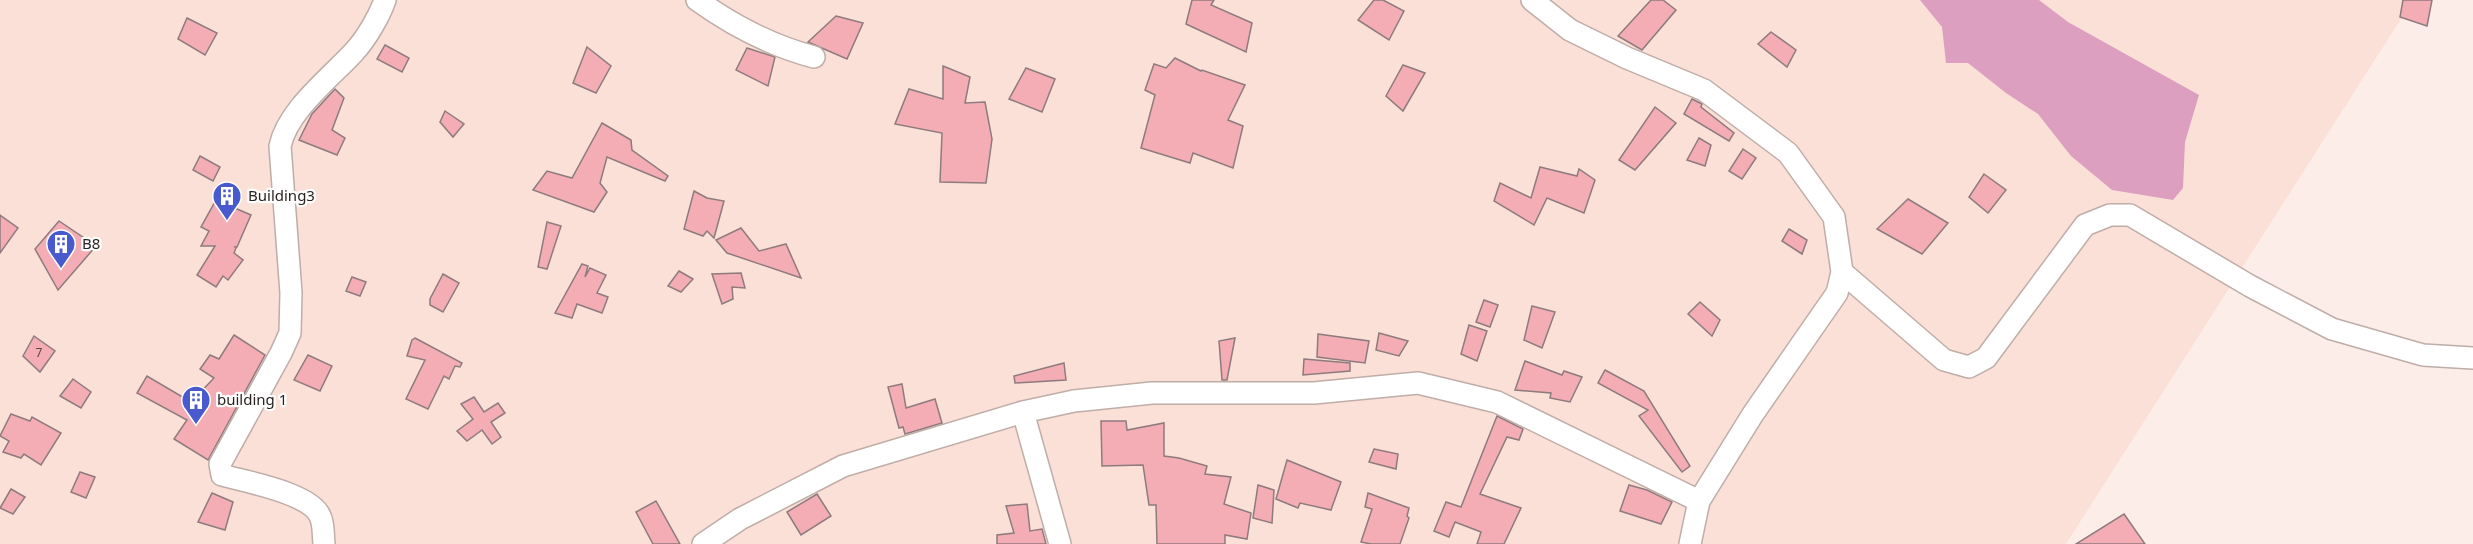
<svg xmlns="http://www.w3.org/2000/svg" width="2473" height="544" font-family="'Noto Sans',sans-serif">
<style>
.built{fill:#fbe0d8}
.water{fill:#dd9fbf}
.building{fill:#f4adb5;stroke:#8d7b7d;stroke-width:1.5}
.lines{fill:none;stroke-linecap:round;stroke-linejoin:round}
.street-casing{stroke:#bfada8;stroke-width:24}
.street{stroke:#fff;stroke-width:21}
.labels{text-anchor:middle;stroke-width:4.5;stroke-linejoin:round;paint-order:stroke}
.number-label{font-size:12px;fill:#5c4646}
.poi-label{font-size:15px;fill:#2a2321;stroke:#fefefe;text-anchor:start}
</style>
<rect width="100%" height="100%" fill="#fdede9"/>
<!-- built -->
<polygon class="built" points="0,0 2413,0 2066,544 0,544"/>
<!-- water -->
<polygon class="water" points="1920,0 2039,0 2068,22 2199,95 2185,142 2183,188 2173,200 2112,190 2071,156 2038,114 2006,93 1968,63 1946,63 1942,27"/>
<!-- building -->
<g class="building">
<polygon points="1192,0 1214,0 1211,5 1252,23 1246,52 1186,24"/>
<polygon points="1374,0 1383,0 1404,11 1389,40 1358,20"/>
<polygon points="1651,0 1663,0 1676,10 1642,50 1618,36"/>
<polygon points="2403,0 2432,0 2427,26 2400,17"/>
<polygon points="836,16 863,23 847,59 808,42"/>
<polygon points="187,18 217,33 205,55 178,39"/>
<polygon points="1771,32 1796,50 1787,67 1758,44"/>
<polygon points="385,45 409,58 402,72 377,59"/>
<polygon points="587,47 611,66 596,93 573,83"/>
<polygon points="747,48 775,57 768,86 736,70"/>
<polygon points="1175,58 1201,71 1202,70 1245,85 1228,120 1243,126 1233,168 1193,153 1190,163 1141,148 1155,95 1145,90 1154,64 1166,68"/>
<polygon points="1403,65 1425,73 1403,111 1386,96"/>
<polygon points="943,66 970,77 965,103 985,102 992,139 986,183 940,182 942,133 895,124 909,89 943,99"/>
<polygon points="1026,68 1055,79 1042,112 1009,99"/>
<polygon points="335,89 344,98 332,130 345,138 337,155 299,140 312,114"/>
<polygon points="1692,99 1702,104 1701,107 1734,133 1729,141 1684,114"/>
<polygon points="1655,107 1676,123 1635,170 1619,160"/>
<polygon points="445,111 464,124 453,137 440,122"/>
<polygon points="602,123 631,140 632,150 668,176 665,181 607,157 600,183 607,192 594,212 533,190 547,171 572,178"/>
<polygon points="1699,138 1711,145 1705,166 1687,160"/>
<polygon points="1743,149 1756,158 1742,179 1729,171"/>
<polygon points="200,156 220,167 213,181 193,170"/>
<polygon points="1540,167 1577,176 1579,169 1595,180 1584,213 1547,198 1534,225 1494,201 1500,183 1531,198"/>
<polygon points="1984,174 2006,190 1988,213 1969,197"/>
<polygon points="694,191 707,198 724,201 714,238 707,231 703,236 684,229"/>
<polygon points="1908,199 1948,223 1922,254 1877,229"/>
<polygon points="216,200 251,215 237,247 235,247 236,248 234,253 243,260 228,280 223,276 216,287 197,275 215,246 201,246 209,231 201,227"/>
<polygon points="0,215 18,228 0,253"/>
<polygon points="59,221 96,246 58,290 35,249"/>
<polygon points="547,222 561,226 547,269 538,267"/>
<polygon points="741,228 759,251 786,244 801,278 727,253 716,240"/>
<polygon points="1789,229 1807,240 1802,254 1782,241"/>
<polygon points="582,264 588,266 585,277 590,268 606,275 597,293 608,297 602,313 577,304 572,318 555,313"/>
<polygon points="679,271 693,279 681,292 668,286"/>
<polygon points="741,273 745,288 732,287 733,299 722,304 712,274"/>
<polygon points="443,274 459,283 443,312 430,305 430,299"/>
<polygon points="352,277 366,282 360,296 346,291"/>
<polygon points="1484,300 1498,305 1490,327 1476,322"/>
<polygon points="1700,302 1720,320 1712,336 1688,314"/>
<polygon points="1532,306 1555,312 1542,348 1524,340"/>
<polygon points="1469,325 1487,331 1477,361 1461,354"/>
<polygon points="1379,333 1408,341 1399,356 1376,350"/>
<polygon points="1318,334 1369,341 1365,363 1317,357"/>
<polygon points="234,335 265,355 208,460 174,439 187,420 137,393 147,376 191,402 214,378 200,369 210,355 219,359"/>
<polygon points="34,336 55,351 40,372 23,356"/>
<polygon points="415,338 462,363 460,367 455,366 449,379 444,376 428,409 406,399 425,360 407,356 412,340"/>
<polygon points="1235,338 1227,380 1222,380 1219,341"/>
<polygon points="308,355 332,366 320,391 294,380"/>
<polygon points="1304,359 1350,363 1350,371 1303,375"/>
<polygon points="1525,361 1562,375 1564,371 1582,377 1570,402 1550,398 1551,393 1515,390"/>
<polygon points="1064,363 1066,380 1015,383 1014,376"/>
<polygon points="1605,370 1644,391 1690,466 1682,472 1639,416 1648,410 1598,383"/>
<polygon points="73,379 91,392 81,408 60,396"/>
<polygon points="902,384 906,408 935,399 942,423 905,434 903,427 899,428 888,387"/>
<polygon points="474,397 484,412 498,403 505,413 491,422 501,437 492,444 482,430 467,441 457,431 473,419 461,404"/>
<polygon points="11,414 30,421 32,417 61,433 41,465 24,454 21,458 3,452 9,441 0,436"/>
<polygon points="1497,416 1523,429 1519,440 1507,437 1480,494 1521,508 1504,544 1477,544 1481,532 1455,522 1449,537 1434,531 1446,502 1461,507"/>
<polygon points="1101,421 1126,421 1127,430 1164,423 1164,456 1179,458 1207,466 1205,474 1231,477 1224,504 1251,513 1247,539 1225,535 1225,544 1157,544 1156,505 1149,505 1143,465 1102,466"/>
<polygon points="1374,449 1398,454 1396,469 1369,462"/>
<polygon points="1287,460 1341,482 1331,510 1300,503 1298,508 1276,499"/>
<polygon points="80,472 95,477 86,498 71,492"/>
<polygon points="1258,485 1274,490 1272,523 1253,518"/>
<polygon points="1629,485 1647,490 1672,502 1661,524 1620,511"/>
<polygon points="11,489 25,497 13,514 0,508"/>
<polygon points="212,493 233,502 225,530 198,522"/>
<polygon points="1368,493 1409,508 1407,516 1409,518 1400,544 1371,544 1361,542 1372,509 1365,507"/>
<polygon points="817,494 831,516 801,535 787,512"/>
<polygon points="656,501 680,544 653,544 636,512"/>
<polygon points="1027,504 1030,531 1042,529 1046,544 997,544 997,535 1014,533 1006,506"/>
<polygon points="2124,514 2145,544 2076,544"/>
</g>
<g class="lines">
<!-- street casing -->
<g class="street-casing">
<g id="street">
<path d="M697 0C732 25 772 46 814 57"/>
<polyline points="1532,0 1570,30 1627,58 1704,90 1788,153 1834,217 1842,272 1837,293 1753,414 1699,501 1690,544"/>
<polyline points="1842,272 1944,360 1969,367 1986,358 2085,225 2110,215 2130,215 2250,286 2332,329 2423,355 2473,358"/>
<polyline points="1023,412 1060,544"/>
<path d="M324 544C323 535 324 524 320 516 310 493 246 482 222 475L220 464 281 353 290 333 291 293 280 146C288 110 329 79 354 52 366 39 379 17 385 0"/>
<polyline points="703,544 740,519 843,466 1023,412 1074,401 1152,393 1314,393 1418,383 1497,402 1699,501"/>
</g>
</g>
<!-- street -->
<use href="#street" class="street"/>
</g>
<!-- icons -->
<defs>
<g id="building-pin" transform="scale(1.5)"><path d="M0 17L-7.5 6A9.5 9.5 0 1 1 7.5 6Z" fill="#495acf" stroke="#fefefe"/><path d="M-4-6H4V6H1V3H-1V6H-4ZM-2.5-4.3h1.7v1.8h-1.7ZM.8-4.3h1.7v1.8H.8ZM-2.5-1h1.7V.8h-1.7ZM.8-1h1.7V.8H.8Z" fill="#fff"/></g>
</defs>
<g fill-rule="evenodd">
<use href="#building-pin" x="227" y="196"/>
<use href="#building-pin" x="61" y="244"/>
<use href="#building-pin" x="196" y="400"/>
</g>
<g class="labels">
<!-- number labels -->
<g class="number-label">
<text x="39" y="357">7</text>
</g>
<!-- poi labels -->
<g class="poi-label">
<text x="248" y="201">Building3</text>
<text x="82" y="249">B8</text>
<text x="217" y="405">building 1</text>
</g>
</g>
</svg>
